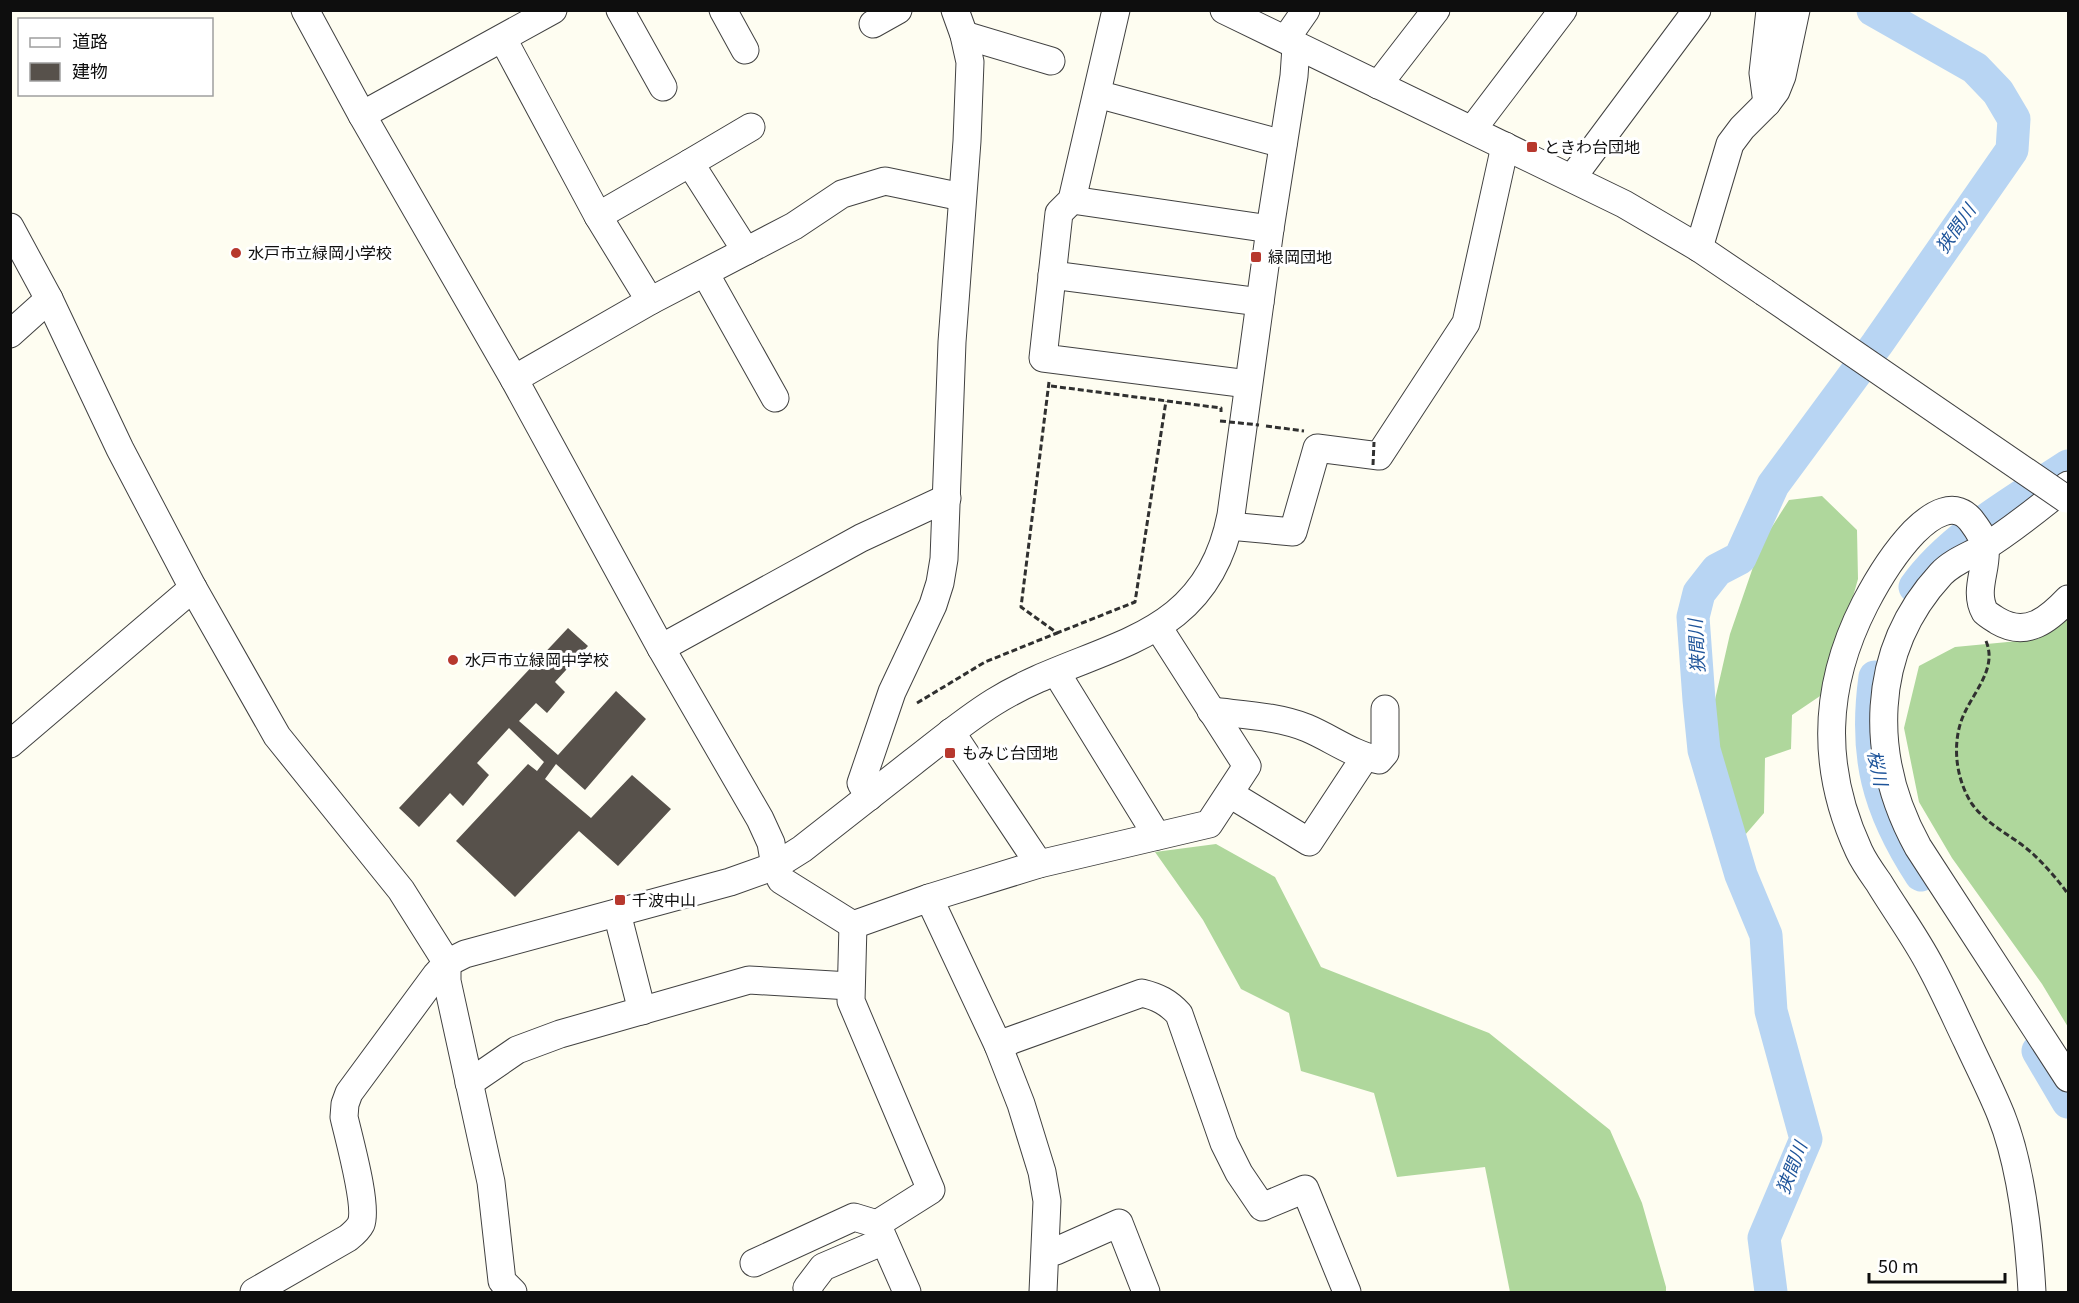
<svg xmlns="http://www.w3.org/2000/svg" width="2079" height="1303" font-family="Georgia,'Noto Sans JP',serif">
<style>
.forest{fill:#afd79c}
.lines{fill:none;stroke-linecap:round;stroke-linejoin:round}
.river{stroke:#b8d5f3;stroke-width:33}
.building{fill:#57514b}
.minor-casing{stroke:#414141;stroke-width:29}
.path{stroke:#303030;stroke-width:3;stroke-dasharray:6 3;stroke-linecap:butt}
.minor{stroke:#fff;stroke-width:27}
.minor-bridge-casing{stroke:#414141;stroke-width:29;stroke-linecap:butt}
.path-bridge{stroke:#303030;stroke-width:3;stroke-dasharray:6 3;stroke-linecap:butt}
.minor-bridge{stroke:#fff;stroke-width:27}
.poi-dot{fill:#b7382e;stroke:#fff;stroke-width:2}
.labels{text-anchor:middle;stroke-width:6;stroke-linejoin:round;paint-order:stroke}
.poi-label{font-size:16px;fill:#0e0e0e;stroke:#fff;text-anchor:start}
.water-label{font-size:18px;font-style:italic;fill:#1e549a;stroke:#fff}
</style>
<rect width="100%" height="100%" fill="#fefdf1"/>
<!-- forest -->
<g class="forest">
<polygon points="1822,496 1857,530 1858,579 1826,692 1792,715 1791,749 1765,758 1764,813 1745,835 1709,726 1730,634 1761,544 1789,500"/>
<polygon points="2068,617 2068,1027 2042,984 1952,858 1919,802 1904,728 1919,666 1955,647 2038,639"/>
<polygon points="1216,844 1275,877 1321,967 1489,1033 1610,1130 1642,1203 1666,1287 1666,1292 1510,1292 1485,1167 1397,1177 1374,1093 1301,1071 1289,1013 1241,989 1203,920 1155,852"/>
</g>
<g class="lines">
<!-- river -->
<g class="river">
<path d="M1915 587C1950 537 2018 499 2068 466"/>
<path d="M1875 677C1864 756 1878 809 1921 875"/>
<polyline points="2038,1051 2068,1102"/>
<polyline points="1771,1292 1764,1238 1806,1139 1771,1011 1766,935 1741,875 1704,750 1699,700 1693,617 1699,593 1717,570 1740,558 1773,485 1877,344 2012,150 2014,119 1998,92 1975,68 1873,10"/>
</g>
</g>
<!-- building -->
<polygon class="building" points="568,628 588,646 555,682 565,692 547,713 536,703 519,721 558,755 616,691 646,719 585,790 556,764 545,779 591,818 632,775 671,809 618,866 579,831 515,897 456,841 528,764 537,771 544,762 509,728 477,763 489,775 463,806 450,793 419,827 399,808"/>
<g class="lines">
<!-- minor casing -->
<g class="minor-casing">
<g id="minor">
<polyline points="305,10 362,115 514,379 661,648 760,819 771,843 775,866 781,880 853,925 929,898 998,1045 1021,1104 1042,1172 1047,1201 1043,1292"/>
<polyline points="620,10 663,87"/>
<polyline points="723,10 745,50"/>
<polyline points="1116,10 1072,200 1059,213 1043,358 1248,384"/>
<polyline points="1224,10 1624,204 1699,248 1764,292"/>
<polyline points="873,24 898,10"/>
<polyline points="964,35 1051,61"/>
<polyline points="503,39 598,216 650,301"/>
<polyline points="1378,85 1436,10"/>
<polyline points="1097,94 1283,144"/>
<polyline points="1767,103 1763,73 1770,10"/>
<polyline points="362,115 553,10"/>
<polyline points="1472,130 1563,10"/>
<polyline points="690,163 751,127"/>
<polyline points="1572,178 1697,10"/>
<polyline points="1072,200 1270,229"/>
<polyline points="598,216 690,163 746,251"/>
<polyline points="10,227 49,299 120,449 193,588 277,736 401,890 447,963 447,981 491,1182 502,1281 513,1292"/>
<polyline points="1699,248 1730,144 1742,128 1767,103 1776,91 1782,76 1796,10"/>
<polyline points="705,273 775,398"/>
<polyline points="1052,275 1260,302"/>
<polyline points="10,334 49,299"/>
<polyline points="514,379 650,301 794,226 842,194 885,181 962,197"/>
<path d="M2068 485C2041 506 2013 530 1983 548 1969 556 1952 562 1941 574 1869 652 1869 758 1918 847L2068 1078"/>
<polyline points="1229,526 1293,532 1317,448 1379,456 1466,323 1505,146"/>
<polyline points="661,648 861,538 947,498"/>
<polyline points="1056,672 1157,836"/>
<path d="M1211 711C1243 715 1277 716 1307 728 1331 738 1353 755 1379 760L1385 753V709"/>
<polyline points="951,732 1039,864"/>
<polyline points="10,744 193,588"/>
<polyline points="1230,794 1309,842 1365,757"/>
<polyline points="869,797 861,783 892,692 933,605 940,583 944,559 952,342 967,141 970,62 964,35 955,10"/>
<polyline points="929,898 1039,864 1209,824 1247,766 1158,627"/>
<polyline points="617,913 642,1011"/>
<polyline points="853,925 851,1001 931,1190 877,1224"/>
<path d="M998 1045 1142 993C1158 997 1168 1002 1179 1014L1224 1143 1239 1173 1262 1207 1305 1189 1347 1292"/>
<polyline points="469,1083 517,1050 560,1034 749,980 850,986"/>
<polyline points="1046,1247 1056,1251 1119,1223 1146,1292"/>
<polyline points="754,1263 854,1217 877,1224 907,1292"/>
<path d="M254 1292 348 1238C353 1234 358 1230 361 1224 368 1206 349 1139 344 1117L345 1104 349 1093 436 975 447 963 465 954 730 882 775 866 802 849C839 820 876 791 913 762 939 742 965 720 994 702 1090 642 1205 650 1231 515L1270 229 1294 76 1296 47 1290 33 1306 10"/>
<polyline points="809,1292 807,1288 823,1267 884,1241"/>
<path d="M2032 1292C2029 1239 2021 1165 2001 1115 1991 1090 1978 1065 1967 1041 1955 1016 1944 991 1931 967 1916 938 1896 911 1879 883 1872 873 1864 862 1859 851 1820 767 1823 686 1865 604 1879 577 1893 554 1914 532 1931 515 1956 498 1973 523 1979 531 1983 537 1985 547 1988 568 1973 591 1985 612 1988 615 1995 619 1998 621 2027 638 2049 619 2068 599"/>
</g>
</g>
<!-- path -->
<g class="path">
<polyline points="1049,382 1021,607 1057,633 1135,602 1166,401"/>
<polyline points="1051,386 1221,408 1221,412"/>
<polyline points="1266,426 1304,431"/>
<path d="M1986 641C1997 667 1976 689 1965 712 1951 740 1955 778 1972 804 1988 826 2013 836 2032 853 2045 865 2058 880 2068 894"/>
<polyline points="917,703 985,662 1057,633"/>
</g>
<!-- minor -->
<use href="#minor" class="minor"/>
<!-- minor-bridge casing -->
<g class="minor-bridge-casing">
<polyline id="minor-bridge" points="1764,292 2066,499"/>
</g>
<!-- path-bridge -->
<g class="path-bridge">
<polyline points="1220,421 1259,425"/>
<polyline points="1373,465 1374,442"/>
</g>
<!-- minor-bridge -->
<use href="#minor-bridge" class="minor-bridge"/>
</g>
<!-- markers -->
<g class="poi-dot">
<rect x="1526" y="141" width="12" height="12" rx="3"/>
<circle cx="236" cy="253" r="6"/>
<rect x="1250" y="251" width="12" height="12" rx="3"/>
<circle cx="453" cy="660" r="6"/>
<rect x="944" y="747" width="12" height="12" rx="3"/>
<rect x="614" y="894" width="12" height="12" rx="3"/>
</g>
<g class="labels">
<!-- poi labels -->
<g class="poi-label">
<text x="1544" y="153">ときわ台団地</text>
<text x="248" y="259">水戸市立緑岡小学校</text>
<text x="1268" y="263">緑岡団地</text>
<text x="465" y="666">水戸市立緑岡中学校</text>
<text x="962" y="759">もみじ台団地</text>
<text x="632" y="906">千波中山</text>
</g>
<!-- water labels -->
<g class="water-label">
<text transform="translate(1956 229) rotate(-55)" y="6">狭間川</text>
<text transform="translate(1697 646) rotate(-93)" y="6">狭間川</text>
<text transform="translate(1877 768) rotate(78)" y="6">桜川</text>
<text transform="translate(1792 1168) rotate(-69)" y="6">狭間川</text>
</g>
</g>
<!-- border -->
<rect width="2079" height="1303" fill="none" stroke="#0e0e0e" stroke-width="24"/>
<!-- legend -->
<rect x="18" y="18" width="195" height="78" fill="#ffffff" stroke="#9f9f9f" stroke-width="1.5"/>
<rect x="30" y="38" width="30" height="9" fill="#ffffff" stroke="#9f9f9f" stroke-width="1.5"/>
<text x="72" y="48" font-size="18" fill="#0e0e0e">道路</text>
<rect x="30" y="63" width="30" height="18" fill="#57514b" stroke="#9f9f9f" stroke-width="1.5"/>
<text x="72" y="78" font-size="18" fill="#0e0e0e">建物</text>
<!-- scale -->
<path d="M1869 1273v9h136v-9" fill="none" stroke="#0e0e0e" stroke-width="3"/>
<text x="1878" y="1273" font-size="18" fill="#0e0e0e" stroke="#ffffff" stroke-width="4.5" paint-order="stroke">50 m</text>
</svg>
